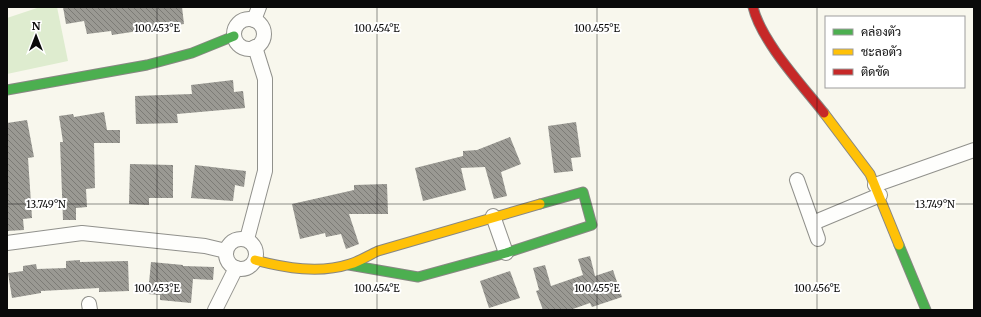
<svg xmlns="http://www.w3.org/2000/svg" width="981" height="317" font-family="Merriweather,Sarabun,serif">
<style>
.park{fill:#deeccf}
.building{fill:url(#building-back-hatch)}
.lines{fill:none;stroke-linecap:round;stroke-linejoin:round}
.street-casing{stroke:#91918c;stroke-width:16}
.fast-casing{stroke:#888783;stroke-width:11}
.slow-casing{stroke:#888783;stroke-width:11}
.jam-casing{stroke:#888783;stroke-width:11}
.street{stroke:#fefefc;stroke-width:14}
.fast{stroke:#4caf50;stroke-width:9}
.slow{stroke:#ffc107;stroke-width:9}
.jam{stroke:#c62828;stroke-width:9}
.ticks{fill:none;stroke:#0a0a0a;stroke-width:1;stroke-opacity:0.45}
.ticks-label{font-size:10px;text-anchor:middle;fill:#0a0a0a;stroke:#fff;stroke-width:4;stroke-linejoin:round;paint-order:stroke}
</style>
<defs>
<pattern id="building-back-hatch" width="6" height="6" patternUnits="userSpaceOnUse"><rect width="6" height="6" fill="#9a9993"/><path d="M-1 5l2 2M0 0l6 6M5-1l2 2" fill="none" stroke="#7c7b76"/></pattern>
</defs>
<rect width="100%" height="100%" fill="#f8f7ed"/>
<!-- park -->
<polygon class="park" points="40,7 57,7 68,61 7,74 7,18"/>
<!-- building -->
<g class="building">
<polygon points="63,7 182,7 184,24 112,35 111,31 87,34 84,21 66,24"/>
<polygon points="233,80 234,92 243,91 245,108 177,114 178,123 136,124 135,96 192,94 191,85"/>
<polygon points="104,112 107,130 120,130 120,143 94,143 95,188 86,189 87,207 76,208 76,220 63,220 60,142 63,142 59,116 73,114 74,117"/>
<polygon points="27,120 34,157 28,158 32,218 23,219 24,230 7,231 7,123"/>
<polygon points="576,122 581,157 571,158 573,171 554,173 548,126"/>
<polygon points="510,137 521,164 501,172 507,196 494,199 485,167 461,168 466,190 423,201 415,168 463,156 463,151 477,150"/>
<polygon points="130,164 173,165 173,198 149,198 149,205 129,204"/>
<polygon points="195,165 246,171 244,187 235,185 233,201 191,198"/>
<polygon points="387,184 388,214 349,214 359,244 346,249 341,234 326,237 325,233 300,239 292,204 354,190 354,185"/>
<polygon points="590,256 595,276 613,270 622,297 592,307 590,303 570,310 543,310 536,291 539,290 533,268 545,265 551,286 583,275 578,259"/>
<polygon points="80,260 80,262 128,261 129,291 99,292 99,288 41,291 41,293 12,298 8,273 23,271 23,266 36,264 37,269 66,268 66,261"/>
<polygon points="151,262 183,265 183,266 214,267 213,280 193,279 191,303 160,300 160,295 148,294"/>
<polygon points="510,271 520,298 489,308 480,281"/>
</g>
<g class="lines">
<!-- street casing -->
<g class="street-casing">
<g id="street">
<circle cx="249" cy="34" r="15"/>
<polyline points="254,20 259,7"/>
<polyline points="797,180 818,239"/>
<polyline points="875,185 974,150"/>
<polyline points="493,216 506,253"/>
<polyline points="813,223 880,195"/>
<circle cx="241" cy="254" r="15"/>
<polyline points="247,239 265,171 265,79 255,47"/>
<polyline points="7,243 82,233 205,246 226,251"/>
<polyline points="89,304 90,310"/>
<polyline points="215,310 236,268"/>
</g>
</g>
<!-- fast casing -->
<g class="fast-casing">
<g id="fast">
<polyline points="7,90 147,65 192,53 234,36"/>
<polyline points="899,245 926,310"/>
<polyline points="349,265 418,277 506,253 592,225 583,192 540,204"/>
</g>
</g>
<!-- slow casing -->
<g class="slow-casing">
<g id="slow">
<polyline points="824,113 870,174 899,245"/>
<path d="M255 260C286 268 319 274 350 264 360 261 369 255 378 251L540 204"/>
</g>
</g>
<!-- jam casing -->
<g class="jam-casing">
<path id="jam" d="M753 7C761 41 802 85 824 113"/>
</g>
<!-- street -->
<use href="#street" class="street"/>
<!-- fast -->
<use href="#fast" class="fast"/>
<!-- slow -->
<use href="#slow" class="slow"/>
<!-- jam -->
<use href="#jam" class="jam"/>
</g>
<!-- ticks -->
<path class="ticks" d="M157 7V310M377 7V310M597 7V310M817 7V310M7 204H974"/>
<g class="ticks-label">
<text x="157" y="32">100.453°E</text>
<text x="377" y="32">100.454°E</text>
<text x="597" y="32">100.455°E</text>
<text x="46" y="208">13.749°N</text>
<text x="935" y="208">13.749°N</text>
<text x="157" y="292">100.453°E</text>
<text x="377" y="292">100.454°E</text>
<text x="597" y="292">100.455°E</text>
<text x="817" y="292">100.456°E</text>
</g>
<!-- border -->
<rect width="981" height="317" fill="none" stroke="#0a0a0a" stroke-width="16"/>
<!-- legend -->
<rect x="825" y="16" width="140" height="72" fill="#ffffff" stroke="#9d9d9d"/>
<rect x="833" y="29" width="20" height="6" fill="#4caf50" stroke="#9d9d9d"/>
<text x="861" y="36" font-size="12" fill="#0a0a0a">คล่องตัว</text>
<rect x="833" y="49" width="20" height="6" fill="#ffc107" stroke="#9d9d9d"/>
<text x="861" y="56" font-size="12" fill="#0a0a0a">ชะลอตัว</text>
<rect x="833" y="69" width="20" height="6" fill="#c62828" stroke="#9d9d9d"/>
<text x="861" y="76" font-size="12" fill="#0a0a0a">ติดขัด</text>
<!-- north arrow -->
<g transform="translate(36 36)" stroke="#ffffff" stroke-width="3" paint-order="stroke">
<path d="M0-3L7 15L0 10L-7 15Z" fill="#0a0a0a"/>
<text y="-6" font-size="11" font-weight="bold" text-anchor="middle" fill="#0a0a0a">N</text>
</g>
</svg>
